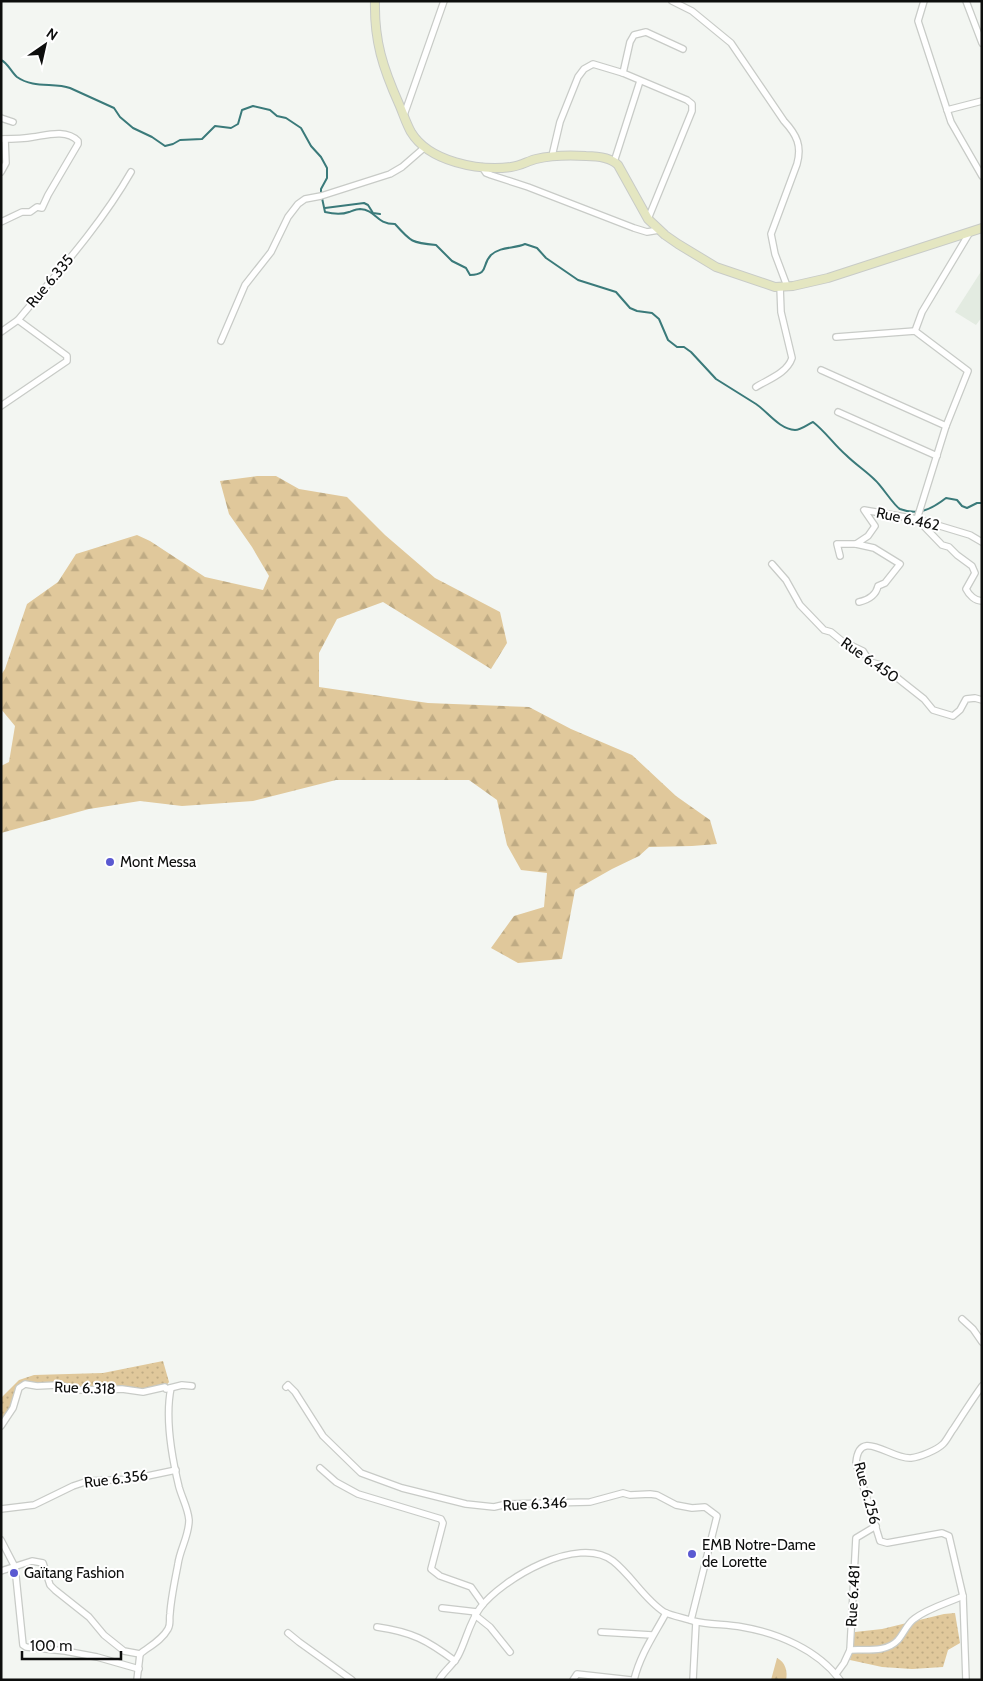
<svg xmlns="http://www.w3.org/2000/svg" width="983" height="1681" font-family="Cabin,sans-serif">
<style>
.built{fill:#e3ebe1}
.grass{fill:url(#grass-dots)}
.forest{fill:url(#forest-firs)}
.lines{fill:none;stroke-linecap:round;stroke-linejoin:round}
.stream{stroke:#3a7a7a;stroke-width:2}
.street-casing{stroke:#c8cbc7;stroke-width:8}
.secondary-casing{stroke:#c8cbc7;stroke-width:10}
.street{stroke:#fff;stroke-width:5.5}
.secondary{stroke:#e4e6c1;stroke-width:8}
.poi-dot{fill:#5a59d1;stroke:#fff;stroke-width:2}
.labels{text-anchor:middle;stroke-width:4;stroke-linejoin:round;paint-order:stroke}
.street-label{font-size:15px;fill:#0d0e0d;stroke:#fff}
.poi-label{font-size:15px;fill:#0d0e0d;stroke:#fff;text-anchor:start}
</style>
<defs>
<pattern id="grass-dots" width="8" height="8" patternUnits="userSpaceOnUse" patternTransform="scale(1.25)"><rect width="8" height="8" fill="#e0c89b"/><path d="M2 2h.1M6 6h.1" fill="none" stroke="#bfab84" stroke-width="1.8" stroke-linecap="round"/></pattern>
<pattern id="forest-firs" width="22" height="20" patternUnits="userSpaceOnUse" patternTransform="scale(1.25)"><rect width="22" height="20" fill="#e0c89b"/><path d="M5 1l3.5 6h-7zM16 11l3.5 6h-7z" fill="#bfab84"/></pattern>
</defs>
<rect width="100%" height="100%" fill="#f3f6f2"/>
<!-- built -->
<polygon class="built" points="982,270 982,317 976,325 955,312"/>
<!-- grass -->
<g class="grass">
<polygon points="163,1361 169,1382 166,1386 152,1391 79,1390 65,1386 22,1386 1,1426 1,1398 19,1380 34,1375 103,1373"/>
<polygon points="955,1613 960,1643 948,1650 943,1667 912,1669 882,1667 850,1660 855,1632 882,1629 944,1614"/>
</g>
<!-- forest -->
<g class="forest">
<polygon points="257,476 276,476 299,489 347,497 385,535 435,578 500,612 507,643 491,669 383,602 337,619 319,653 319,687 428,703 529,707 571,729 632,755 676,796 710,820 717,844 692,846 649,847 639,856 612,869 575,890 562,959 518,963 491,948 514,916 544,907 547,873 521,870 507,845 497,800 469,780 336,780 253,801 182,806 140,801 89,809 1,833 1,766 9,762 15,726 1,709 1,675 5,669 27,604 58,582 76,554 137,535 150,541 205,577 263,590 269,576 252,547 229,514 220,481"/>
<path d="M777 1658C785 1662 788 1671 786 1680H771Z"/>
</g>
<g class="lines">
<!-- stream -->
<g class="stream">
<path d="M1 60C8 63 11 72 17 77 34 89 54 82 70 88L114 108 120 117 133 128 152 137 165 146 173 144 180 140 202 139 215 126 231 128 238 124 242 110 253 106 270 110 277 116 286 118 301 128 311 146 321 157 327 168V178L321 189V194"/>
<path d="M322 198 325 212C333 214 341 215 349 212 352 211 357 209 360 209 377 210 375 224 395 224 411 242 412 243 436 245L452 261 466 268 470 275C490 274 481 265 491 255 501 246 514 249 525 244L537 248 546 258 578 280 616 292 630 308 637 311 652 313 659 319 668 340 677 347H684L691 352 716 379 756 404C768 412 779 429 795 430 801 430 808 424 813 422 826 432 834 445 846 455 855 464 866 471 875 480 882 486 894 506 900 509 918 516 932 509 946 498L957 500 962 506 967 508 977 503H982"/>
<polyline points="325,208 364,203 368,205 373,213 380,214"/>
</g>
<!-- street casing -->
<g class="street-casing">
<g id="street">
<path d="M672 1 692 11 731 43 784 121C797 135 802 146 797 164L771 234 775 254 787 286"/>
<polyline points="924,1 918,21 951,122 982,176"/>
<polyline points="966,1 982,43"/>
<polyline points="623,73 630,42 634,35 646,32 683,49"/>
<polyline points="947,110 982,101"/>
<polyline points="404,115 444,1"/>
<polyline points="1,118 13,122"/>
<path d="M1 139C11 139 23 139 33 137 47 135 66 129 78 141V144L48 195 42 208 37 207 30 212H22L1 222"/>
<polyline points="552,156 560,122 578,77 584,69 593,64 623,73 687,100 692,104 692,111 648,219"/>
<polyline points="614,162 640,81"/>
<polyline points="482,167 486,173 491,175 528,187 634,228 647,232 659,230"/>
<polyline points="1,172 6,163 5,139"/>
<polyline points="915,331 922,312 970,232"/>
<polyline points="1,332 18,320"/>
<path d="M836 337 915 331 968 371 946 426 917 519 942 545 949 547 957 555 972 566 975 573 966 589C969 595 975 601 982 601"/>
<polyline points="221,341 245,285 271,252 288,217 298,204 305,199 321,196 390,174 402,167 425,147"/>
<polyline points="821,370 946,426"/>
<path d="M756 387C769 379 787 373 792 358L781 312 780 286"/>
<path d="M1 406 67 361V356L18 320C58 272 100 226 131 172"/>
<polyline points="838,412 937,456"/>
<polyline points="840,556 837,544 856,544"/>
<polyline points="772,564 786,580 800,605 824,630 831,632 842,641 863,651 870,662 881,665 924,699 933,710 953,716 960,710 966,699 975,698 982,700"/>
<path d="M859 602C868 600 876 595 878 586L885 583 900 564 874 548 856 544 868 536 875 526 864 510 917 519 970 535 982 542"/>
<polyline points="962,1319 973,1329 982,1342"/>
<polyline points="286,1387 288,1385 295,1392 323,1436 361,1473 402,1488 466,1504 494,1507 507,1504 590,1502 623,1493 630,1495 650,1494 657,1495 676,1505 692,1508 705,1507 717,1516 691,1620"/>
<polyline points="1,1426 13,1408 19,1388 25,1384 37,1386 58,1385 79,1390 122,1389 143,1392 165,1387 166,1389 182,1385 192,1386"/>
<polyline points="320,1468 336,1482 358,1494 441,1519 443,1523 431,1569 440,1576 471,1587 483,1604"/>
<polyline points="1,1509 34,1505 73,1486 88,1481 133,1479 176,1470"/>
<polyline points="1,1540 15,1567 23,1645 26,1647 65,1651 97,1657 139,1669"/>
<path d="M1 1571 32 1561 43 1563 50 1585 55 1590 89 1617 104 1635 124 1651 140 1654C150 1646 162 1640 168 1629 171 1624 169 1619 170 1614 171 1598 175 1580 178 1564 180 1549 189 1536 189 1520 188 1508 182 1498 179 1487 172 1458 165 1417 171 1388"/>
<polyline points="442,1608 477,1612"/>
<polyline points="475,1615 490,1627 510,1652"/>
<path d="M377 1627C412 1632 427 1640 455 1661"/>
<polyline points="601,1632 652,1635"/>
<polyline points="288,1633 299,1642 352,1680"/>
<path d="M850 1650C866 1649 886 1653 898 1640 904 1633 907 1624 914 1619 928 1608 948 1603 963 1596"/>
<polyline points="836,1674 844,1663 850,1650 856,1538 876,1526"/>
<polyline points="137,1680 140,1654"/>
<path d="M439 1680C444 1671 453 1665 458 1656 466 1641 469 1623 480 1608 502 1579 578 1534 613 1561 632 1576 644 1599 664 1612 672 1616 684 1618 693 1621 709 1625 726 1624 742 1627 778 1633 818 1650 840 1680"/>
<polyline points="573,1680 577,1674 631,1680"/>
<path d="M634 1680C640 1655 654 1635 666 1613"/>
<polyline points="693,1680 696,1622"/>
<path d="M966 1680 963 1596 949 1536 942 1533 887 1543 880 1541 856 1463C859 1426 891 1460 911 1458 920 1457 937 1450 943 1444 947 1440 950 1433 954 1428 963 1414 972 1400 982 1386"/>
</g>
</g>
<!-- secondary casing -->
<g class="secondary-casing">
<path id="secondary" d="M375 1C374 41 383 68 399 104 403 113 406 123 411 132 429 162 479 171 511 167 520 166 528 161 536 159 553 155 569 155 586 156 597 156 610 157 618 165L648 219 665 235 678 244 716 267 775 287 793 286 828 278 982 228"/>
</g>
<!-- street -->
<use href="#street" class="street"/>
<!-- secondary -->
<use href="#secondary" class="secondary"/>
</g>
<!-- markers -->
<g class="poi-dot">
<circle cx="110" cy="862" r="5"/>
<circle cx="692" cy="1554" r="5"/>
<circle cx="14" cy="1573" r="5"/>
</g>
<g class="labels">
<!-- street labels -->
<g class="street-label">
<text transform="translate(50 281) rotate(-50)" y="5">Rue 6.335</text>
<text transform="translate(908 519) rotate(12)" y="5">Rue 6.462</text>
<text transform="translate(870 660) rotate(35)" y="5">Rue 6.450</text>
<text transform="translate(85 1388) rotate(2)" y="5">Rue 6.318</text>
<text transform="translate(116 1479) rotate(-7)" y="5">Rue 6.356</text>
<text transform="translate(867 1493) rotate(75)" y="5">Rue 6.256</text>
<text transform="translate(535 1504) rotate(-3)" y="5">Rue 6.346</text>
<text transform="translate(853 1596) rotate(-87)" y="5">Rue 6.481</text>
</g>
<!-- poi labels -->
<g class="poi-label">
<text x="120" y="867">Mont Messa</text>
<text x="702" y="1550">EMB Notre-Dame<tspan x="702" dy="17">de Lorette</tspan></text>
<text x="24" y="1578">Gaïtang Fashion</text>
</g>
</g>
<!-- border -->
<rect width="983" height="1681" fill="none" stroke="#0d0e0d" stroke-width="5"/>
<!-- north arrow -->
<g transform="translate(45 45) rotate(34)" stroke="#ffffff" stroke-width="4" paint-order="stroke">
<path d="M0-4L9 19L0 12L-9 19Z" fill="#0d0e0d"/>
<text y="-8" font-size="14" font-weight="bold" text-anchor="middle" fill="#0d0e0d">N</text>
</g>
<!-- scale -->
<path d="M22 1651v8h99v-8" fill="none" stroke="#0d0e0d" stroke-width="2.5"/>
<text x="30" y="1651" font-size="15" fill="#0d0e0d" stroke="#ffffff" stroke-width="4" paint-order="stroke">100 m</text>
</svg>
